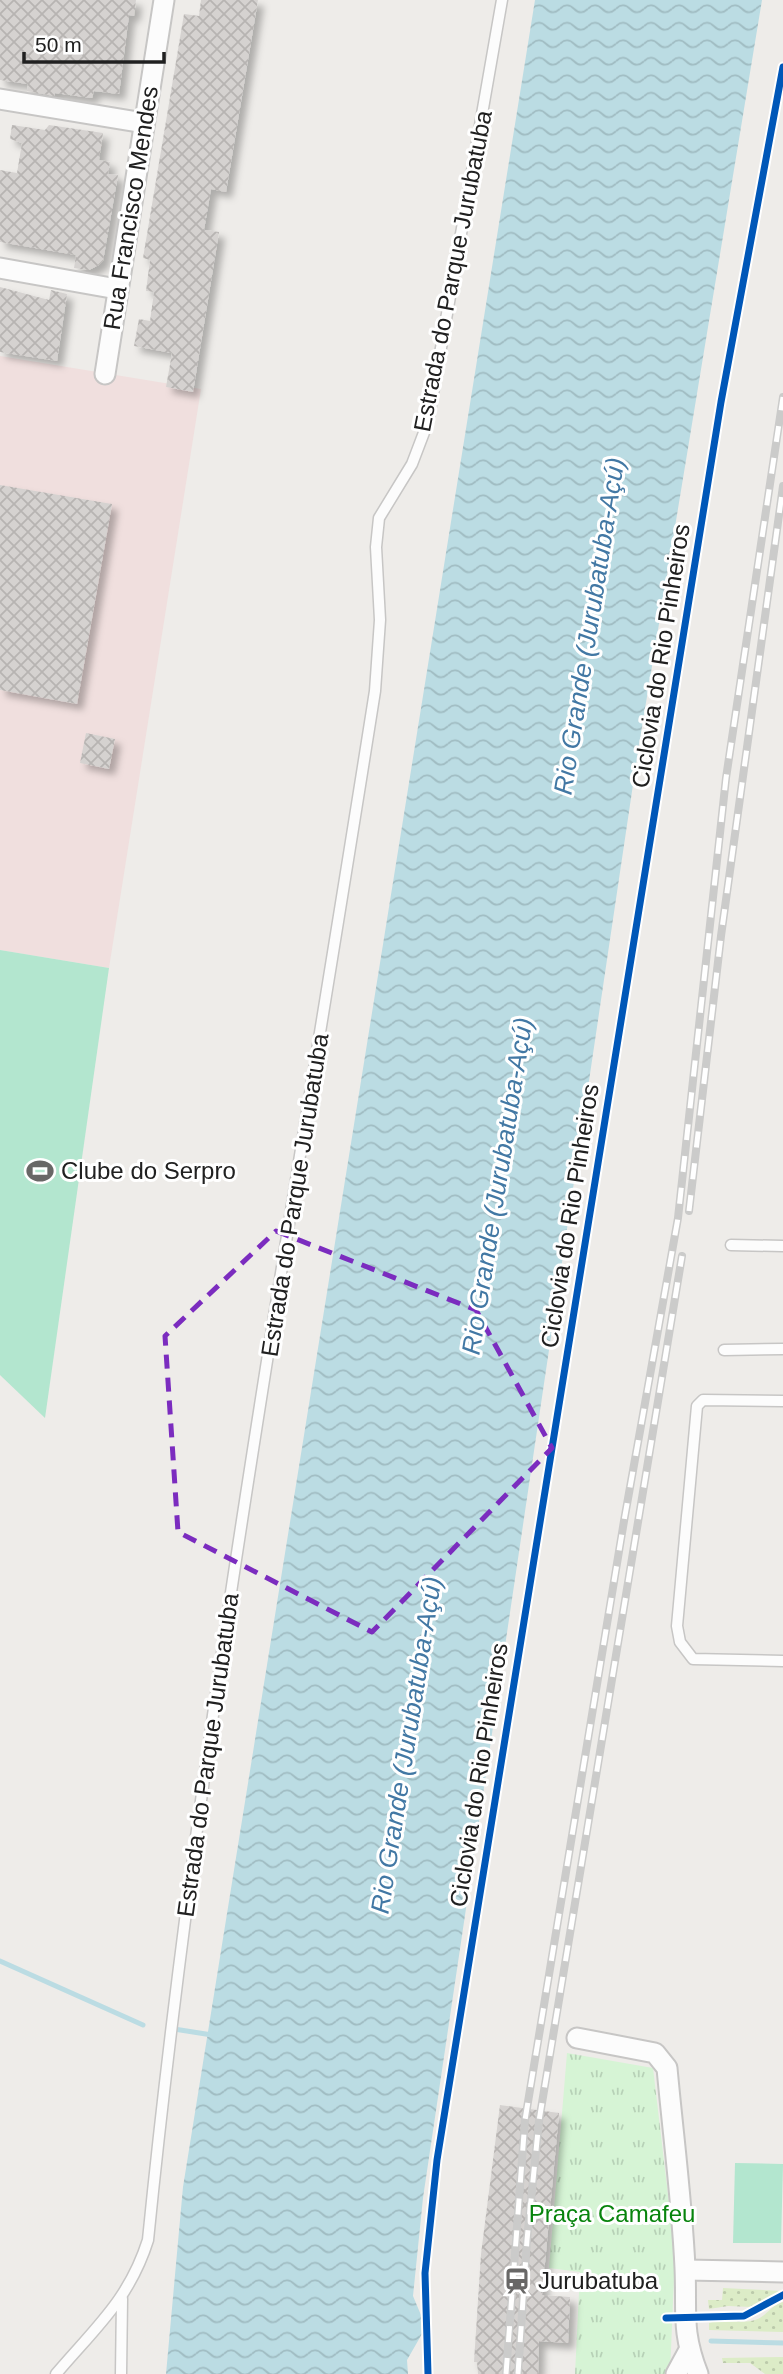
<svg xmlns="http://www.w3.org/2000/svg" width="783" height="2374" font-family="Arial,sans-serif">
<style>
.commercial{fill:#f0dfde}
.grass{fill:url(#grass-dots)}
.park{fill:url(#park-tufts)}
.pitch{fill:#b3e6cf}
.water{fill:url(#water-waves)}
.lines{fill:none;stroke-linecap:round;stroke-linejoin:round}
.stream{stroke:#bbdce3;stroke-width:5}
.building{fill:url(#building-cross-hatch);filter:url(#shadow)}
.service-casing{stroke:#c7c6c5;stroke-width:13}
.minor-casing{stroke:#c7c6c5;stroke-width:23}
.service{stroke:#fcfcfc;stroke-width:10}
.minor{stroke:#fcfcfc;stroke-width:19}
.rail-casing{stroke:#cbcbca;stroke-width:8}
.rail{stroke:#fff;stroke-width:5;stroke-dasharray:16;stroke-linecap:butt}
.cycleway-casing{stroke:#fff;stroke-width:11}
.cycleway{stroke:#0057b8;stroke-width:7}
.marked{fill:none;stroke:#7b2cbf;stroke-width:5;stroke-dasharray:14 9;stroke-linejoin:round}
.labels{text-anchor:middle;stroke-width:6;stroke-linejoin:round;paint-order:stroke}
.street-label{font-size:24px;fill:#202020;stroke:#fff}
.poi-label{font-size:24px;fill:#202020;stroke:#fff;text-anchor:start}
.park-label{font-size:24px;fill:#08840d;stroke:#fff}
.water-label{font-size:26px;font-style:italic;fill:#4278a4;stroke:#fff}
</style>
<defs>
<pattern id="grass-dots" width="8" height="8" patternUnits="userSpaceOnUse" patternTransform="scale(1.75)"><rect width="8" height="8" fill="#dcecc7"/><path d="M2 2h.1M6 6h.1" fill="none" stroke="#bccaab" stroke-width="1.8" stroke-linecap="round"/></pattern>
<pattern id="park-tufts" width="24" height="20" patternUnits="userSpaceOnUse" patternTransform="scale(1.75)"><rect width="24" height="20" fill="#d6f4d5"/><path d="M3 7l-1-3M5 7V3M7 7l1-3M15 17l-1-3M17 17v-4M19 17l1-3" fill="none" stroke="#b7d1b7"/></pattern>
<pattern id="water-waves" width="16" height="10" patternUnits="userSpaceOnUse" patternTransform="scale(1.75)"><rect width="16" height="10" fill="#bbdce3"/><path d="M0 5q4-4 8 0t8 0" fill="none" stroke="#a0bcc2"/></pattern>
<pattern id="building-cross-hatch" width="8" height="8" patternUnits="userSpaceOnUse" patternTransform="scale(1.75)"><rect width="8" height="8" fill="#d5d2d0"/><path d="M0 0l8 8M0 8l8-8" fill="none" stroke="#b7b4b2"/></pattern>
<filter id="shadow"><feDropShadow dx="6" dy="6" stdDeviation="3.5" flood-color="#0004"/></filter>
</defs>
<rect width="100%" height="100%" fill="#eeece9"/>
<!-- commercial -->
<polygon class="commercial" points="0,356 201,389 109,968 0,950"/>
<!-- grass -->
<g class="grass">
<polygon points="723,2288 783,2291 751,2307 728,2306 709,2309 708,2300 722,2300"/>
<path d="M783 2302V2332L709 2330V2323C728 2316 739 2325 755 2320 766 2317 771 2305 783 2302Z"/>
<polygon points="783,2357 783,2374 765,2374 750,2363 723,2363 722,2358"/>
</g>
<!-- park -->
<polygon class="park" points="567,2053 653,2068 675,2254 670,2374 575,2374 580,2272 549,2268"/>
<!-- pitch -->
<g class="pitch">
<polygon points="0,950 109,968 45,1418 0,1375"/>
<polygon points="735,2163 783,2164 781,2243 733,2243"/>
</g>
<!-- water -->
<polygon class="water" points="535,0 762,0 638,751 423,2198 413,2296 426,2327 407,2360 408,2374 166,2374 183,2187"/>
<g class="lines">
<!-- stream -->
<g class="stream">
<polyline points="0,1961 143,2025"/>
<polyline points="174,2029 212,2035"/>
<polyline points="711,2341 783,2343"/>
</g>
</g>
<!-- building -->
<g class="building">
<polygon points="0,0 136,0 134,16 129,15 119,94 94,91 92,98 55,93 54,96 27,91 28,84 0,80"/>
<polygon points="201,0 258,0 226,192 211,189 204,230 219,232 193,392 166,387 172,353 134,346 139,319 150,321 154,292 146,291 150,260 143,258 184,14 199,16"/>
<polygon points="12,125 45,130 49,125 103,133 99,160 110,162 108,174 118,175 103,261 99,265 89,270 74,268 76,255 0,242 0,170 17,173 22,143 10,139"/>
<polygon points="0,287 49,300 51,290 67,294 57,361 0,352"/>
<polygon points="0,485 112,504 77,704 0,690"/>
<polygon points="86,733 115,739 109,769 80,763"/>
<polygon points="500,2105 559,2113 542,2295 570,2297 568,2343 539,2341 538,2374 478,2374 477,2362 474,2362 481,2254"/>
</g>
<g class="lines">
<!-- service casing -->
<g class="service-casing">
<g id="service">
<polyline points="731,1245 783,1246"/>
<polyline points="724,1350 783,1349"/>
<polyline points="783,1401 703,1400 697,1406 677,1626 680,1642 693,1659 783,1661"/>
<path d="M56 2374C95 2328 129 2300 148 2240 200 1721 294 1206 375 691L380 620 376 547 379 518 412 464 428 422 502 0"/>
<polyline points="121,2374 122,2299"/>
</g>
</g>
<!-- minor casing -->
<g class="minor-casing">
<g id="minor">
<polyline points="0,99 144,123"/>
<polyline points="0,268 117,289"/>
<polyline points="105,374 164,0"/>
<path d="M577 2038 655 2053 667 2068C673 2134 682 2201 685 2268 687 2312 681 2330 698 2374"/>
<polyline points="686,2270 783,2272"/>
<polyline points="676,2374 688,2352"/>
</g>
</g>
<!-- service -->
<use href="#service" class="service"/>
<!-- minor -->
<use href="#minor" class="minor"/>
<!-- rail casing -->
<g class="rail-casing">
<g id="rail">
<polyline points="689,1211 721,936 783,486"/>
<polyline points="506,2374 525,2120 624,1521 678,1218 726,778 783,397"/>
<polyline points="518,2374 527,2240 539,2121 682,1256"/>
</g>
</g>
<!-- rail -->
<use href="#rail" class="rail"/>
<!-- cycleway casing -->
<g class="cycleway-casing">
<g id="cycleway">
<polyline points="666,2318 744,2316 783,2295"/>
<polyline points="428,2374 425,2273 437,2160 721,402 783,67"/>
</g>
</g>
<!-- cycleway -->
<use href="#cycleway" class="cycleway"/>
</g>
<!-- marked area -->
<path class="marked" d="M276 1231 476 1310 552 1448 372 1632 178 1532 165 1336Z"/>
<!-- icons -->
<defs>
<g id="stadium-bare" transform="scale(2.1)"><path d="M0-5a6.5 5 0 1 0 0 10a6.5 5 0 1 0 0-10ZM-3.5-1.8h7v3.6h-7Z" fill="#686766" stroke="#fff" stroke-width="2.5" paint-order="stroke"/></g>
<g id="station-bare" transform="scale(2.1)"><path d="M-3-6H3Q5-6 5-4V2Q5 4 3 4L4.5 6H3L1.5 4h-3L-3 6H-4.5L-3 4Q-5 4-5 2V-4Q-5-6-3-6ZM-3.5-4v3h7v-3ZM-3.5 1v1.5H-2V1ZM2 1v1.5H3.5V1Z" fill="#686766" stroke="#fff" stroke-width="2.5" paint-order="stroke"/></g>
</defs>
<g fill-rule="evenodd">
<use href="#stadium-bare" x="40" y="1171"/>
<use href="#station-bare" x="517" y="2281"/>
</g>
<g class="labels">
<!-- street labels -->
<g class="street-label">
<text transform="translate(131 208) rotate(-81)" y="8">Rua Francisco Mendes</text>
<text transform="translate(453 271) rotate(-79)" y="8">Estrada do Parque Jurubatuba</text>
<text transform="translate(661 656) rotate(-81)" y="8">Ciclovia do Rio Pinheiros</text>
<text transform="translate(295 1195) rotate(-81)" y="8">Estrada do Parque Jurubatuba</text>
<text transform="translate(570 1216) rotate(-81)" y="8">Ciclovia do Rio Pinheiros</text>
<text transform="translate(208 1755) rotate(-82)" y="8">Estrada do Parque Jurubatuba</text>
<text transform="translate(479 1775) rotate(-81)" y="8">Ciclovia do Rio Pinheiros</text>
</g>
<!-- poi labels -->
<g class="poi-label">
<text x="61" y="1179">Clube do Serpro</text>
<text x="538" y="2289">Jurubatuba</text>
</g>
<!-- park labels -->
<g class="park-label">
<text x="612" y="2222">Praça Camafeu</text>
</g>
<!-- water labels -->
<g class="water-label">
<text transform="translate(589 626) rotate(-81)" y="9">Rio Grande (Jurubatuba-Açú)</text>
<text transform="translate(497 1186) rotate(-81)" y="9">Rio Grande (Jurubatuba-Açú)</text>
<text transform="translate(406 1745) rotate(-81)" y="9">Rio Grande (Jurubatuba-Açú)</text>
</g>
</g>
<!-- scale -->
<path d="M24 52v10h140v-10" fill="none" stroke="#202020" stroke-width="3.5"/>
<text x="35" y="52" font-size="21" fill="#202020" stroke="#ffffff" stroke-width="5" paint-order="stroke">50 m</text>
</svg>
